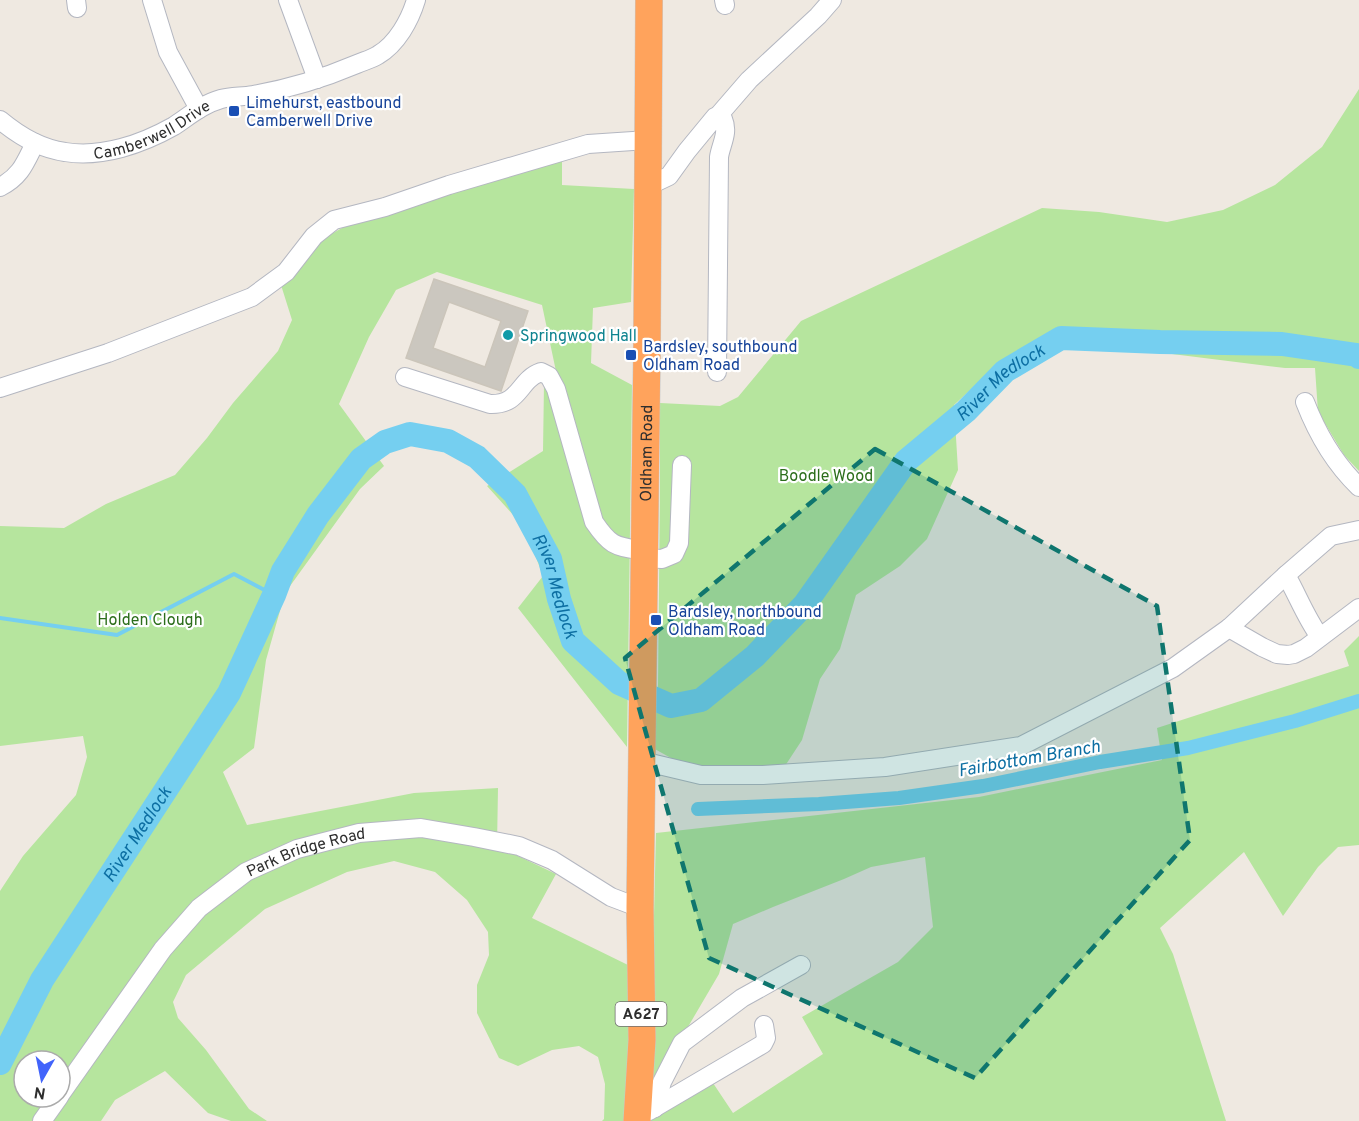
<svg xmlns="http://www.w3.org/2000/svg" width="1359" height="1121" font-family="Overpass,sans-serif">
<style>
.green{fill:#b6e59e;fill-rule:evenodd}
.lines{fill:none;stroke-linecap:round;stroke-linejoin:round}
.stream{stroke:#75cff0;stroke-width:4}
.canal{stroke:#75cff0;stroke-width:14}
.river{stroke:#75cff0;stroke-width:24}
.building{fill:#cbc7bf;stroke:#cbc5ba;stroke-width:1.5;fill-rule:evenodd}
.minor-casing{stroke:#b4b7c1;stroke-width:20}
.highway-casing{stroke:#c9c9c9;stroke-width:28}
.minor{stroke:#fff;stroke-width:18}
.highway{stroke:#ffa35c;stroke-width:27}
.marked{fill:#0f766e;fill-opacity:0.2;stroke:#0f766e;stroke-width:4.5;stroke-dasharray:12 8;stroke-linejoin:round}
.transit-dot{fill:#1a4fb4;stroke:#fff;stroke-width:2}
.culture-dot{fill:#0f9aa8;stroke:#fff;stroke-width:2}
.labels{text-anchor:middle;stroke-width:4.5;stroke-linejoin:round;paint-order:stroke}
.shield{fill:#fff;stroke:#6d6d6d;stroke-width:1.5}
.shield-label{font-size:15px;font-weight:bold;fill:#2e2e2e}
.transit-label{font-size:16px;fill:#164399;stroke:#fff;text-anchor:start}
.street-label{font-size:16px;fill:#2e2e2e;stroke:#fff}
.culture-label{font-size:16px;fill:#0d838f;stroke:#fff;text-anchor:start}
.park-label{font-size:16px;fill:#2c6e1b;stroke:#fff}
.water-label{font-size:18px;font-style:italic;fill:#0d6fa3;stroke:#fff}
</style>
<rect width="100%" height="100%" fill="#efe9e1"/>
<!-- green -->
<g class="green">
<polygon points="1359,89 1359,471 1344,455 1318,412 1315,368 1285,368 1140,350 1139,331 1052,330 996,366 954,405 958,470 927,539 900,566 856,595 840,649 820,679 802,740 785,766 687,767 653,748 658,685 660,484 660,403 720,406 738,397 801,321 1042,208 1099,212 1167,222 1223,210 1275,185 1322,147"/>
<path d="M562 160V185L634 189 631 302 593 308 591 363 632 385 627 747 518 608 543 576 525 528 487 486 543 451 544 384 557 376 542 305 437 272 396 290 369 337 339 404 384 466 360 489 285 593 266 660 254 748 223 772 247 825 414 793 498 788 497 846 556 874 532 918 628 965 630 1087 627 1121H602L604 1119 605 1084 598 1057 579 1046 552 1050 518 1066 499 1058 477 1013V985L489 955 488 932 467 900 435 872 394 861 347 872 265 909 186 975 173 1002 178 1018 206 1050 249 1109 267 1121H231L208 1113 165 1071 115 1100 101 1121H0V891L23 856 76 795 87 757 83 736 0 746V526L64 528 106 504 175 475 207 438 233 403 278 351 292 320 281 285 312 245 356 220ZM24 1061H60V1097H24Z"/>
<polygon points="1359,636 1359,845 1338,847 1318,867 1283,916 1244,852 1160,928 1173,954 1226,1121 648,1121 713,1083 733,1113 823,1054 802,1017 898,962 933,927 925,857 871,867 844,879 773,907 733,924 719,974 658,1078 650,1081 656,833 979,797 1162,760 1157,728 1349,666 1344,651"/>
</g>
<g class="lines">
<!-- stream -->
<polyline class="stream" points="0,618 117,635 234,574 274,595"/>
<!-- canal -->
<polyline class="canal" points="698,809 819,804 899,798 983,786 1100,762 1188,748 1295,721 1359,701"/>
<!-- river -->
<path class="river" id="s1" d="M0 1063 42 980 229 693 274 595 283 571 318 515 361 459 385 442 410 434 448 441 477 457 515 494 550 559 559 599 573 641 619 683 671 706 701 700 755 656 805 604 906 461 966 411 1005 371 1061 338 1160 342 1282 344 1357 355 1359 357"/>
</g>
<!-- building -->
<path class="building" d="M434 279 528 311 501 391 406 358ZM449 302 501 321 485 367 433 348Z"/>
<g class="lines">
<!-- minor casing -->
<g class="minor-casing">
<g id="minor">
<polyline points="76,0 77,8"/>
<polyline points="152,0 168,52 199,109"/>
<polyline points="288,0 317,79"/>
<polyline points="724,0 725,5"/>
<polyline points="717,117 749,80 818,16 832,0"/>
<path id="s2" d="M0 120C18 135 42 149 65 152 102 158 142 144 174 126 189 116 203 104 221 99 231 96 242 97 253 95 288 89 324 78 357 64 364 61 372 59 378 55 397 44 410 20 416 0"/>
<path d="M648 186 669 176 687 151 715 117H717L723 119C729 133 721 144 719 157L717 372"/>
<path d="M0 187C21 176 25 163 35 143"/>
<path d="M405 377 490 404C521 405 518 380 541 372L549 376 556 389 594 522C611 547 615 546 644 551"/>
<polyline points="0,388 108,353 252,297 286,272 314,236 334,220 385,207 449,185 588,144 648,140"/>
<path d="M1305 402C1317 433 1335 464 1359 487"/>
<polyline points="644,558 662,559 674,554 679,543 682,465"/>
<path d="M1286 575C1298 596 1306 618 1320 637"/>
<polyline points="1229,628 1262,647 1277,654 1288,655 1294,654 1306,648 1359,608"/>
<polyline points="642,761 701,775 763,775 885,767 1021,746 1173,668 1229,628 1286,575 1331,536 1359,530"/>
<path id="s3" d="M60 1095 163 949 199 908 246 872 297 849 359 833 421 828 474 837 519 846 552 860 611 897 640 908"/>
<polyline points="655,1108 662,1082 682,1043 742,998 801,965"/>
<polyline points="649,1111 763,1044 766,1038 764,1025"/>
<polyline points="42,1121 59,1097"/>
</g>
</g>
<!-- highway casing -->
<g class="highway-casing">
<g id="highway">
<path id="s4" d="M637 1121 642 1040 640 908 647 342 649 0"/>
</g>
</g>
<!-- minor -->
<use href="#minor" class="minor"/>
<!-- highway -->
<use href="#highway" class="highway"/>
</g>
<!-- marked area -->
<path class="marked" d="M875 449 1157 606 1190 840 975 1078 709 958 625 658Z"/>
<!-- markers -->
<g class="transit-dot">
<rect x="228" y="105" width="12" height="12" rx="3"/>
<rect x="625" y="349" width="12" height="12" rx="3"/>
<rect x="650" y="614" width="12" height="12" rx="3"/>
</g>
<circle class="culture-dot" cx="508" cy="335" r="6"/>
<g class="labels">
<!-- shield labels -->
<rect class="shield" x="615.5" y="1002" width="51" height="24" rx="4.5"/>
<g class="shield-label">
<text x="641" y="1019">A627</text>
</g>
<!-- transit labels -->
<g class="transit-label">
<text x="246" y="108">Limehurst, eastbound<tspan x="246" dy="18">Camberwell Drive</tspan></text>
<text x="643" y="352">Bardsley, southbound<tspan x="643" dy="18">Oldham Road</tspan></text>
<text x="668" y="617">Bardsley, northbound<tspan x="668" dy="18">Oldham Road</tspan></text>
</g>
<!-- street labels -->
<g class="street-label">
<text dy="6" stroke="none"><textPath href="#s2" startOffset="165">Camberwell Drive</textPath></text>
<text dy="6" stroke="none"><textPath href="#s4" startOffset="668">Oldham Road</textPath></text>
<text dy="6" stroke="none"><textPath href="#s3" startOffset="356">Park Bridge Road</textPath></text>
</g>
<!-- culture labels -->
<g class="culture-label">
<text x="520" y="341">Springwood Hall</text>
</g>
<!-- park labels -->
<g class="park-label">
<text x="826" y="481">Boodle Wood</text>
<text x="150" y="625">Holden Clough</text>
</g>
<!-- water labels -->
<g class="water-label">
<text dy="6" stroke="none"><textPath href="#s1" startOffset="1635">River Medlock</textPath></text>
<text dy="6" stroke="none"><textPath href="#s1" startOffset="987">River Medlock</textPath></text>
<text transform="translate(1029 758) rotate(-10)" y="6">Fairbottom Branch</text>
<text dy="6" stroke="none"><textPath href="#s1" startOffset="267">River Medlock</textPath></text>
</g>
</g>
<!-- north arrow -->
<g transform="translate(42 1079) rotate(189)"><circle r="28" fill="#ffffff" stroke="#ababab" stroke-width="1.5"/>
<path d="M0-4.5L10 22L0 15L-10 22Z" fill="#4264fb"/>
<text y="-9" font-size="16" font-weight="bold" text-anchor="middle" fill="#2e2e2e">N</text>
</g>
</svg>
